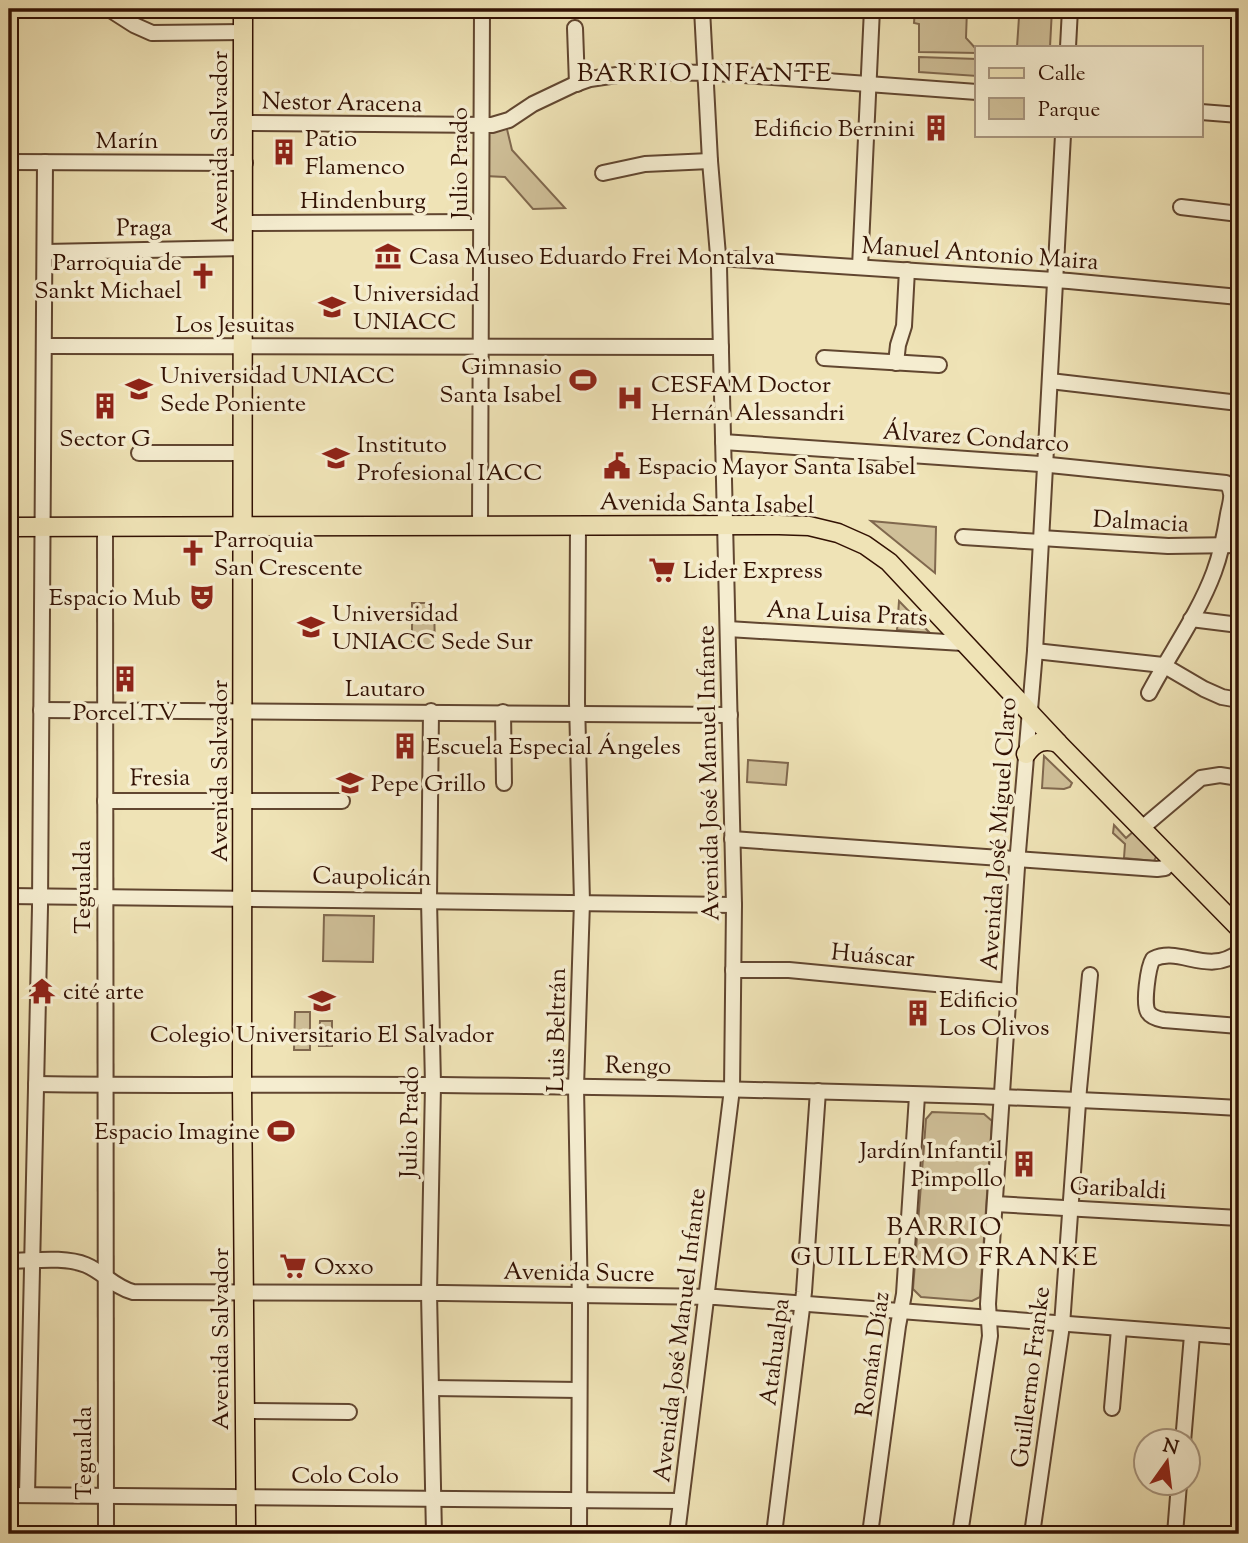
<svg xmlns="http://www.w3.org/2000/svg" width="1248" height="1543" font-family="'Sorts Mill Goudy',serif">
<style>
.green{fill:#cfbf98;stroke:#80684e;stroke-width:2}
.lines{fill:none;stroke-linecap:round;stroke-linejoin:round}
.minor-casing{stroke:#614630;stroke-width:18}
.major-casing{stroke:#321103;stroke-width:21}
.minor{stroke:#f5edd0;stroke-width:14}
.major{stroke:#efe3b6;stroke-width:18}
.labels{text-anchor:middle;stroke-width:7;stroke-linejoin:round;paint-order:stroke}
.street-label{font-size:24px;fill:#321103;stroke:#f5edd0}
.poi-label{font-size:24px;fill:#321103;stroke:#f5edd0;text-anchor:start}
.neighbourhood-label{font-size:26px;letter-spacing:2px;fill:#321103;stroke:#f5edd0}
</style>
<rect width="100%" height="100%" fill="#efe3b6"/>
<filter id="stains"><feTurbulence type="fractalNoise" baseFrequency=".00286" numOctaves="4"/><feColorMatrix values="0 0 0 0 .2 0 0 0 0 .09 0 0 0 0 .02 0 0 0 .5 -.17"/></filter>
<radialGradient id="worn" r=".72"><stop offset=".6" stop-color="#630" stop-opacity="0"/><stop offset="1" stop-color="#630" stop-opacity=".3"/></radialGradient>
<!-- green -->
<g class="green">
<polygon points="915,9 967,9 966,38 977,50 977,53 919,52 919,24 914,23"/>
<polygon points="1029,9 1052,9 1050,47 1017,47 1019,17"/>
<polygon points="919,57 977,59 977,76 919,72"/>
<polygon points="506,125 512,150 565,208 533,209 505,177 485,176 486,129"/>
<polygon points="871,521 936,527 935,573"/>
<polygon points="899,601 930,633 897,630"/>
<polygon points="412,603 434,603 435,649 412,649"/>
<polygon points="1044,756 1072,783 1070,787 1064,789 1042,788"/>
<polygon points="748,760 788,763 786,785 747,782"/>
<polygon points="1114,825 1126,838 1135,830 1157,855 1154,861 1124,858 1125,844 1113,833"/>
<polygon points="324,915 374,916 373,962 323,961"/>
<polygon points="295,1012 310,1012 310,1050 294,1050"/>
<polygon points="320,1021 332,1021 332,1046 319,1046"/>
<polygon points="932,1112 984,1114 992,1121 980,1297 972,1301 921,1297 913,1289 926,1119"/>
</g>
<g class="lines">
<!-- minor casing -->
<g class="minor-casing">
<g id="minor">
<polyline points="109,9 134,25 152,33 244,32"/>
<polyline points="575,28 577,84"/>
<polyline points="1068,47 1070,9"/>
<polyline points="1201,112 1239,115"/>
<polyline points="244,123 492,125 509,120 533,104 573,85 590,79 637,72 716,73 977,92"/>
<polyline points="9,162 245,163"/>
<polyline points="603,173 645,164 710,161"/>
<polyline points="1181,207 1239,214"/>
<polyline points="244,223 481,222"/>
<polyline points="45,252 244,248"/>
<polyline points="718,258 1069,281 1239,297"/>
<polyline points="860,267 872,9"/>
<polyline points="44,346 721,347"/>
<polyline points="824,358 939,365"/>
<polyline points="896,363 898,345 904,326 907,270"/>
<polyline points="1050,381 1239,403"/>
<path d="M723 442 1040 464 1226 483C1235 492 1230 503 1228 514 1225 533 1221 553 1214 572 1198 615 1170 653 1149 693"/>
<polyline points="139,453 244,453"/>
<polyline points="578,526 577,702 582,902 576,1087 580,1305 579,1534"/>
<polyline points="105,527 106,1534"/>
<polyline points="480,527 482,9"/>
<polyline points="963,537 1041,542"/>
<polyline points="1041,538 1168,546 1239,545"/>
<polyline points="1191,619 1239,625"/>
<polyline points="728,629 963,643"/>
<polyline points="1035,651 1163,665 1204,689 1222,697 1239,700"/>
<polyline points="41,710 730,715"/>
<polyline points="431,711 429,900 433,1085 429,1293 434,1534"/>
<polyline points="503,712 504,783"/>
<polyline points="105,801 342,801"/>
<polyline points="1142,828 1201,778 1220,775 1239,778"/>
<polyline points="732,839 1157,869 1165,868 1171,860"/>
<polyline points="9,896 734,905"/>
<path d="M1239 952C1208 976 1180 946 1153 959 1148 967 1143 1004 1148 1012 1151 1017 1158 1019 1164 1020L1239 1026"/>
<polyline points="733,970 789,970 1009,991"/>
<path d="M36 1084C171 1086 306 1084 441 1085 707 1088 974 1093 1239 1108"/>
<polyline points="995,1204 1239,1218"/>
<path d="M9 1261C32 1261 64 1256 86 1265 103 1272 114 1287 133 1292L443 1293 716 1297 1239 1337"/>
<polyline points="431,1388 579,1390"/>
<polyline points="1112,1408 1119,1329"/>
<polyline points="245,1411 349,1412"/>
<polyline points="1183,1442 1192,1335"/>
<polyline points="9,1495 681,1501"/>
<polyline points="27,1495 40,907 45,162"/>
<polyline points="677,1534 732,1089 734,905 719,267 710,161 702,9"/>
<polyline points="774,1534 804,1292 818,1091"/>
<polyline points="870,1534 898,1326 904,1294 917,1096"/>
<polyline points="960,1534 990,1336 988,1304 1018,852 1035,651 1063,135"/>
<polyline points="1032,1534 1062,1325 1079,1089 1090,975"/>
<polyline points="1175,1534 1179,1484"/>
</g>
</g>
<!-- major casing -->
<g class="major-casing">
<g id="major">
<polyline points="243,9 242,1086 246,1534"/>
<polyline points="9,527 779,525 809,526 838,533 865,545 889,562 1058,743 1239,928"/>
<path d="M1026 754C1035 742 1044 738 1058 743"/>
</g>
</g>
<!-- minor -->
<use href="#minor" class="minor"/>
<!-- major -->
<use href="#major" class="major"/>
</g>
<!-- icons -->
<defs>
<g id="building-bare" transform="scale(2.1)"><path d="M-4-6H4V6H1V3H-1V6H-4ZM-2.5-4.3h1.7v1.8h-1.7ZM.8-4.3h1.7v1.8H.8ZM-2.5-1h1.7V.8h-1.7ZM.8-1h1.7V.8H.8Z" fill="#8f2418" stroke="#f5edd0" stroke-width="2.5" paint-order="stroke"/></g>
<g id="museum-bare" transform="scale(2.1)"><path d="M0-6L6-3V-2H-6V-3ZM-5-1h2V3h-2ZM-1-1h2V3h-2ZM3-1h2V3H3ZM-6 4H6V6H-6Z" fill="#8f2418" stroke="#f5edd0" stroke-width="2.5" paint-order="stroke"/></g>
<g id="church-bare" transform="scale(2.1)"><path d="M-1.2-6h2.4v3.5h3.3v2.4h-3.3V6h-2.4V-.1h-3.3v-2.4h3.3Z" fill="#8f2418" stroke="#f5edd0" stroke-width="2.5" paint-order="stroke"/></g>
<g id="university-bare" transform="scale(2.1)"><path d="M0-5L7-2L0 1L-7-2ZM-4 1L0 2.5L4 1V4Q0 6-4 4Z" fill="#8f2418" stroke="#f5edd0" stroke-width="2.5" paint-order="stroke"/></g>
<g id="stadium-bare" transform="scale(2.1)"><path d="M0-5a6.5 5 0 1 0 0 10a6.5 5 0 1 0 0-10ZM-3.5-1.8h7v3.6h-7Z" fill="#8f2418" stroke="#f5edd0" stroke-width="2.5" paint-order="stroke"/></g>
<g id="hospital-bare" transform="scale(2.1)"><path d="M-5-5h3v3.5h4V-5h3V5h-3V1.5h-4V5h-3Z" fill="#8f2418" stroke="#f5edd0" stroke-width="2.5" paint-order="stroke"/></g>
<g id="civic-bare" transform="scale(2.1)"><path d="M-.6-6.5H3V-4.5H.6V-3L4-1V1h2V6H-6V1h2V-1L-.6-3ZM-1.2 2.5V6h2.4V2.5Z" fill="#8f2418" stroke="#f5edd0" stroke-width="2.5" paint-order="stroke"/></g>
<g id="supermarket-bare" transform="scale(2.1)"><path d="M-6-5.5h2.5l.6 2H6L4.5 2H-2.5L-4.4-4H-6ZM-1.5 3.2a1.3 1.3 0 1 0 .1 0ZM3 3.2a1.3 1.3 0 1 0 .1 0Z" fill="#8f2418" stroke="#f5edd0" stroke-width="2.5" paint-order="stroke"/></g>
<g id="theatre-bare" transform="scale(2.1)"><path d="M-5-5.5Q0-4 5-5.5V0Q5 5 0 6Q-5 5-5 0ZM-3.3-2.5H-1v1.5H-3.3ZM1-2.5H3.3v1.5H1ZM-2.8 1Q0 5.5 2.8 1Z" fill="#8f2418" stroke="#f5edd0" stroke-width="2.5" paint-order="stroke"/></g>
<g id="school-bare" transform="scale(2.1)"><path d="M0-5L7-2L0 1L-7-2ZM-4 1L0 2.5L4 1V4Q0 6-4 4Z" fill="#8f2418" stroke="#f5edd0" stroke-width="2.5" paint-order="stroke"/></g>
<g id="temple-bare" transform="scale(2.1)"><path d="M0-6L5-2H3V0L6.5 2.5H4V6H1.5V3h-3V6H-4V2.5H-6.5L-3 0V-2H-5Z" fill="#8f2418" stroke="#f5edd0" stroke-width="2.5" paint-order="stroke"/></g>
</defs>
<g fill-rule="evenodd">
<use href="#building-bare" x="936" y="128"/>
<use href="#building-bare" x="284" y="152"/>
<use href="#museum-bare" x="388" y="256"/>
<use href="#church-bare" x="203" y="276"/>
<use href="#university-bare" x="332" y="307"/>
<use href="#stadium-bare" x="583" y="380"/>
<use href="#university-bare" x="139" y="389"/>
<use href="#hospital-bare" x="630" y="398"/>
<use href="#building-bare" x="105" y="406"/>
<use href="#university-bare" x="336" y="458"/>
<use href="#civic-bare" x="617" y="466"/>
<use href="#church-bare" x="193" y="553"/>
<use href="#supermarket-bare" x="662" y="570"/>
<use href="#theatre-bare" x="202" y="597"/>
<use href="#university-bare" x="311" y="627"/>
<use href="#building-bare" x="125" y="679"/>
<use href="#building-bare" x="405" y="746"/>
<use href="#school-bare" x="350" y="783"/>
<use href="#temple-bare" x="42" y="991"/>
<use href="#school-bare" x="322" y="1001"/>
<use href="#building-bare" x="918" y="1013"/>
<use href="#stadium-bare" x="281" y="1131"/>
<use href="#building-bare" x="1024" y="1164"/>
<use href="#supermarket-bare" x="293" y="1266"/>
</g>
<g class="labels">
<!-- street labels -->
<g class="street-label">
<text transform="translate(342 102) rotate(1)" y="8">Nestor Aracena</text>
<text x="127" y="148">Marín</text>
<text transform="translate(219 142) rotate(-90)" y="8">Avenida Salvador</text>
<text transform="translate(459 163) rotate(-90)" y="8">Julio Prado</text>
<text x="363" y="208">Hindenburg</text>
<text transform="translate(144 227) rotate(-1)" y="8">Praga</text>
<text transform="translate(980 253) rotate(4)" y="8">Manuel Antonio Maira</text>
<text x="235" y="332">Los Jesuitas</text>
<text transform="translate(976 437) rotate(4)" y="8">Álvarez Condarco</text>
<text transform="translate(707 503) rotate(1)" y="8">Avenida Santa Isabel</text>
<text transform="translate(1141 521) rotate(3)" y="8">Dalmacia</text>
<text transform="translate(847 613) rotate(3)" y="8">Ana Luisa Prats</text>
<text x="385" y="696">Lautaro</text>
<text transform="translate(219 771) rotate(-90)" y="8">Avenida Salvador</text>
<text transform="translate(708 773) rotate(-91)" y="8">Avenida José Manuel Infante</text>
<text transform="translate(160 777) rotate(-1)" y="8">Fresia</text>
<text transform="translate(998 834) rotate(-86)" y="8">Avenida José Miguel Claro</text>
<text transform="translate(372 876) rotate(1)" y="8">Caupolicán</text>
<text transform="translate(82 887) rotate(-90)" y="8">Tegualda</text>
<text transform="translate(873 955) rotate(5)" y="8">Huáscar</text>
<text transform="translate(556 1030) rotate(-89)" y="8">Luis Beltrán</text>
<text transform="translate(638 1065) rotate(1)" y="8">Rengo</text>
<text transform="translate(409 1122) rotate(-89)" y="8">Julio Prado</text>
<text transform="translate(1118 1188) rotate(3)" y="8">Garibaldi</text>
<text transform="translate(579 1272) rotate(1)" y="8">Avenida Sucre</text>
<text transform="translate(679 1335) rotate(-83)" y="8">Avenida José Manuel Infante</text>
<text transform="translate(220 1339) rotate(-90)" y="8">Avenida Salvador</text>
<text transform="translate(774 1352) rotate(-83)" y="8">Atahualpa</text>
<text transform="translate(872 1354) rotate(-82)" y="8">Román Díaz</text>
<text transform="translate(1030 1377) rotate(-83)" y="8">Guillermo Franke</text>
<text transform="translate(83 1453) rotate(-90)" y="8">Tegualda</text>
<text x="345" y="1483">Colo Colo</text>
</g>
<!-- poi labels -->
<g class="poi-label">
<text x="915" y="136" text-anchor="end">Edificio Bernini</text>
<text x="305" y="146">Patio<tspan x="305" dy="28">Flamenco</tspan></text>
<text x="409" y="264">Casa Museo Eduardo Frei Montalva</text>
<text x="182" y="270" text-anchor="end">Parroquia de<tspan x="182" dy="28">Sankt Michael</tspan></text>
<text x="353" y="301">Universidad<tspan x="353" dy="28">UNIACC</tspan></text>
<text x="562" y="374" text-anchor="end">Gimnasio<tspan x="562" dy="28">Santa Isabel</tspan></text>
<text x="160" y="383">Universidad UNIACC<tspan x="160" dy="28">Sede Poniente</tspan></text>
<text x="651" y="392">CESFAM Doctor<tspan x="651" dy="28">Hernán Alessandri</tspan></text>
<text x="105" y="446" text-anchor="middle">Sector G</text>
<text x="357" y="452">Instituto<tspan x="357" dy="28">Profesional IACC</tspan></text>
<text x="638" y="474">Espacio Mayor Santa Isabel</text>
<text x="214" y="547">Parroquia<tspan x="214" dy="28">San Crescente</tspan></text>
<text x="683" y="578">Lider Express</text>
<text x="181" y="605" text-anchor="end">Espacio Mub</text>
<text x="332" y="621">Universidad<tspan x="332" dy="28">UNIACC Sede Sur</tspan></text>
<text x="125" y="720" text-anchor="middle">Porcel TV</text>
<text x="426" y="754">Escuela Especial Ángeles</text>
<text x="371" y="791">Pepe Grillo</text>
<text x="63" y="999">cité arte</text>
<text x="939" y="1007">Edificio<tspan x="939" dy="28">Los Olivos</tspan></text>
<text x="322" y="1042" text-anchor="middle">Colegio Universitario El Salvador</text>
<text x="260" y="1139" text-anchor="end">Espacio Imagine</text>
<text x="1003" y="1158" text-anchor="end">Jardín Infantil<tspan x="1003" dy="28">Pimpollo</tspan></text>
<text x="314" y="1274">Oxxo</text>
</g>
<!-- neighbourhood labels -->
<g class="neighbourhood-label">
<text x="705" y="81">BARRIO INFANTE</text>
<text x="945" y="1235">BARRIO<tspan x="945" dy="30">GUILLERMO FRANKE</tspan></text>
</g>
</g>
<!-- margin -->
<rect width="1248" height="1543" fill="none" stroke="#efe3b6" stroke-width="35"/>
<rect x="10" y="10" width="1227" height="1522" fill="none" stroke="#321103" stroke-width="3.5"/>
<rect x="18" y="18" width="1213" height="1508" fill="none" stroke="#321103" stroke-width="2"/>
<!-- legend -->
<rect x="975" y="46" width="228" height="91" fill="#f5edd0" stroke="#a7957e" stroke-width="2"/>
<rect x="989" y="68" width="35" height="10" fill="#efe3b6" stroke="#a7957e" stroke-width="2"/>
<text x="1038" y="80" font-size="21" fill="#321103">Calle</text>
<rect x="989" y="98" width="35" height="21" fill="#cfbf98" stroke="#a7957e" stroke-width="2"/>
<text x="1038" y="116" font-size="21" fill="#321103">Parque</text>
<!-- north arrow -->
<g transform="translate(1167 1462) rotate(14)"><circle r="33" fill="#f5edd0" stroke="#a7957e" stroke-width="2"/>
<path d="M0-5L12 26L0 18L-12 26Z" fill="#8f2418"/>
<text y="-10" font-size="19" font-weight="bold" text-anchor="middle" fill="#321103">N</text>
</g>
<rect width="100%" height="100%" filter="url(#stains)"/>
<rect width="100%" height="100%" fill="url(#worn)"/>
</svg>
